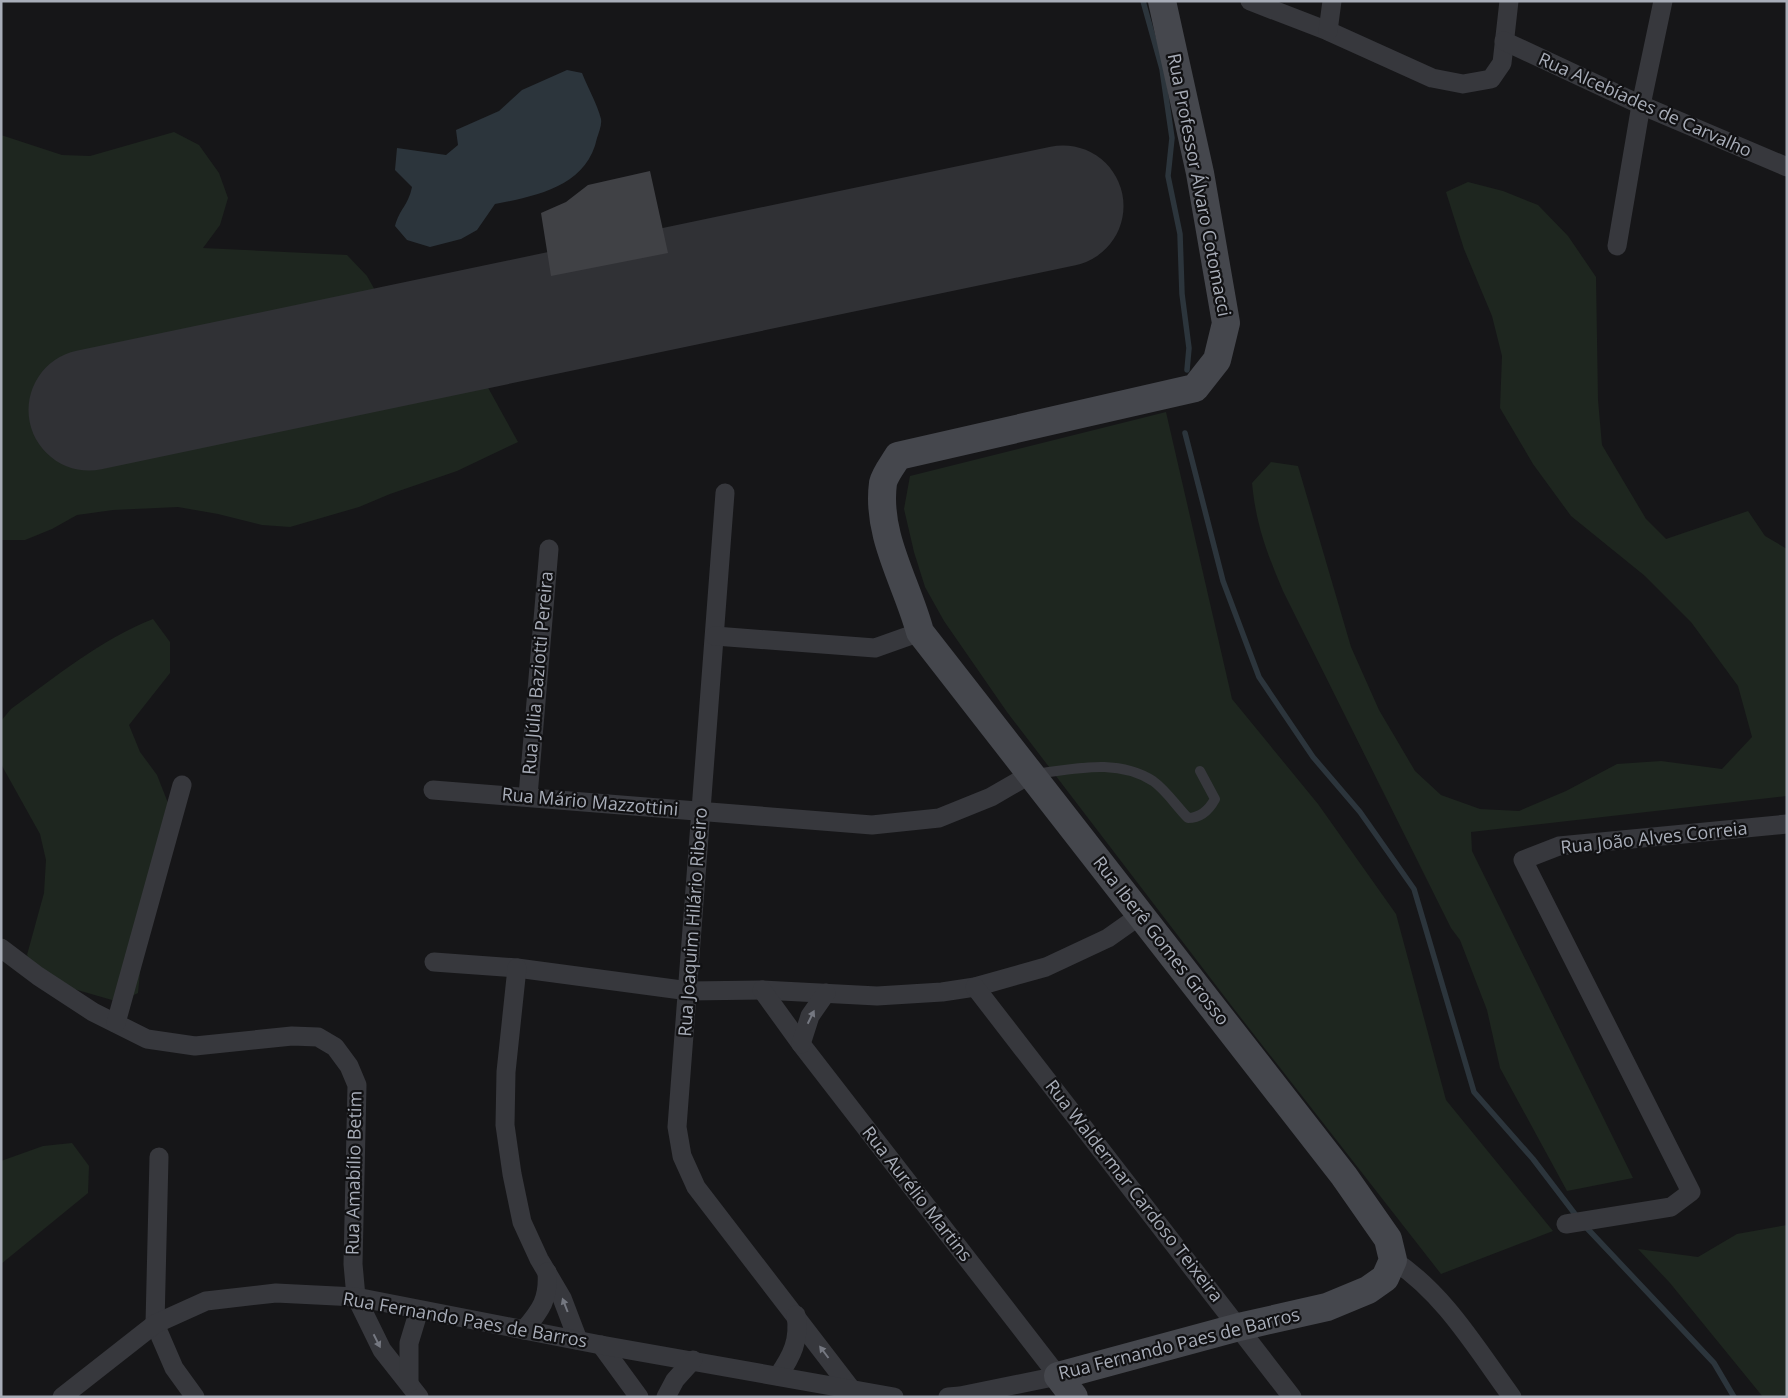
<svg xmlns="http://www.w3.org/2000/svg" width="1788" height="1398" font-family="'Open Sans',sans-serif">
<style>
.green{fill:#1e261f}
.water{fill:#2c353c}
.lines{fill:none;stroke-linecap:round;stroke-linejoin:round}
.stream{stroke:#2c353c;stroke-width:5.5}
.runway{stroke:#303135;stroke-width:121}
.building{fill:#404145}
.lane{stroke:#37383d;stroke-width:10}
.street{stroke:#37383d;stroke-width:19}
.secondary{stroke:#45474d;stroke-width:28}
.oneway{fill:#757881}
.labels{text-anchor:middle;stroke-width:4.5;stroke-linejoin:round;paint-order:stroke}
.street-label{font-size:18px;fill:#a8adb8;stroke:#111113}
</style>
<rect width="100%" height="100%" fill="#161618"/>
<!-- green -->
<g class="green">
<polygon points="174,132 199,145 219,173 228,198 220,225 203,248 347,255 367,276 381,301 356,315 329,321 301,324 271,333 212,336 157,346 132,360 88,396 94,422 113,413 352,358 380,355 469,361 486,384 518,442 457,471 390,494 359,507 290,527 262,525 218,514 178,507 113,510 77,515 52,529 25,540 1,540 1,135 62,155 90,156"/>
<path d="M1468 182 1503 191 1538 205 1568 236 1596 277 1598 400 1602 445 1646 519 1666 539 1748 511 1765 536 1787 549V796L1471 832 1472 851 1633 1178 1567 1191 1500 1068 1487 1010 1460 940 1451 928 1283 591C1267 553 1256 525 1252 483L1271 462 1298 466 1351 647 1379 710 1415 771 1441 795 1480 809 1519 811 1566 791 1617 764 1661 761 1722 769 1752 737 1738 686 1691 622 1645 576 1571 516 1533 464 1500 408 1502 356 1492 316 1464 249 1446 192Z"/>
<polygon points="1166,412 1232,699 1318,804 1396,914 1446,1100 1553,1231 1441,1274 1234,1009 1007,712 944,621 925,587 914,552 904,509 910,476"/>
<path d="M153 619 170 642V673L129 725 140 752 157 775 168 803 145 922 138 993 119 1002 46 981 27 955 44 893 46 860 40 834 1 764V721L11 709C57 676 100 640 153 619Z"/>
<polygon points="72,1143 89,1166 88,1193 1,1264 1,1161 43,1146"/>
<polygon points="1787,1225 1787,1397 1763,1397 1670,1283 1638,1249 1698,1257 1737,1234"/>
</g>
<!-- water -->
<path class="water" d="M567 70 582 73C588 88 597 104 601 119 602 125 599 132 597 138 587 186 537 196 495 204L477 230 461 239 430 247 407 240 395 226C400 208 408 206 412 187L395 170 397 148 446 155 458 145 456 130 499 111 522 90Z"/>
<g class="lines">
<!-- stream -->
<g class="stream">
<polyline points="1143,1 1162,69 1172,138 1168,176 1180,234 1182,294 1189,348 1187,370"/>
<polyline points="1185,433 1223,581 1259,677 1313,757 1360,812 1414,889 1474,1092 1533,1159 1578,1218"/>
<polyline points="1584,1225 1714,1363 1734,1397"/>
</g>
<!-- runway -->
<polyline class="runway" points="89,410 1063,206"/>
</g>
<!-- building -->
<polygon class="building" points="650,171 668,253 551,276 541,213 566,202 588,185"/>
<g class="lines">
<!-- lane -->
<path class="lane" d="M1035 774C1075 769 1117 758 1153 781 1166 790 1177 807 1188 818 1201 818 1209 810 1215 799L1200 771"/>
<!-- street -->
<g class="street">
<polyline points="1250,1 1328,31 1432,78 1463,84 1491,79 1502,63 1509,1"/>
<polyline points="1328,31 1332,1"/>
<polyline points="1504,41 1641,105 1787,167"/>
<polyline points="1617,246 1641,105 1663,1"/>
<polyline points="725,493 677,1127 682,1156 696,1187 852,1390 855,1397"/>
<polyline points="715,636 875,648 920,632"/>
<polyline points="433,790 872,825 939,818 991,797 1029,775"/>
<polyline points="528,796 549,549"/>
<polyline points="1,948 38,976 93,1012 147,1039 195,1046 292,1036 318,1037 335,1047 349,1066 357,1085 353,1264 356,1297 382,1350 419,1397"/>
<polyline points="434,962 517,968 689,991 762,990 877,996 942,992 975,987 1046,967 1108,938 1142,914"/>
<polyline points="517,968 506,1072 505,1125 512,1174 522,1222 539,1259 562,1298 578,1340"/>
<polyline points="975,987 1292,1397"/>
<polyline points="762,990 801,1044 1058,1376 960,1396 948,1397"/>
<polyline points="116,1023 182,785"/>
<polyline points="801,1044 810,1016 826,993"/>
<polyline points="159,1157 155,1324 174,1368 195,1397"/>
<polyline points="1566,1224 1671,1207 1691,1192 1523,860 1559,846 1787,824"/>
<path d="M1393 1260C1444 1293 1476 1348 1512 1397"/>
<path d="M524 1330C541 1310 549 1299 547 1272"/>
<polyline points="601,1345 639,1397"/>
<path d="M778 1376C792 1356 800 1340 796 1315"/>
<polyline points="409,1383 409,1343 419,1310"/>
<polyline points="62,1397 155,1324 206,1301 276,1293 356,1297 601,1345 894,1397"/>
<polyline points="666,1397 675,1380 693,1360"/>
</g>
<!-- secondary -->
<path class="secondary" d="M1074 1397 1058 1376 1239 1327 1327 1307 1368 1290 1385 1278 1393 1260 1388 1239 1344 1176 920 632C907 583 876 536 883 483 885 474 894 463 898 456L1195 388 1217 360 1226 323 1200 173 1162 1"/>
</g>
<!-- one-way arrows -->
<defs><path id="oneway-solid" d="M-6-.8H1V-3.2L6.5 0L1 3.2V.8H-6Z" transform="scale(1.25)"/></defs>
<g class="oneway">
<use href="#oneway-solid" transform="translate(811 1017) rotate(-64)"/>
<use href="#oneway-solid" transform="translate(565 1305) rotate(-111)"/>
<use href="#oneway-solid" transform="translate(377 1341) rotate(63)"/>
<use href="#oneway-solid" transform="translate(824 1352) rotate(-127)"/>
</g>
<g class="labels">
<!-- street labels -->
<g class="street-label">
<text transform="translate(1645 105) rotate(24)" y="6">Rua Alcebíades de Carvalho</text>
<text transform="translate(1199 185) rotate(79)" y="6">Rua Professor Álvaro Cotomacci</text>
<text transform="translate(538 673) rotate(-85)" y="6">Rua Júlia Baziotti Pereira</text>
<text transform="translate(590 802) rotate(5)" y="6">Rua Mário Mazzottini</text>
<text transform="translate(1654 838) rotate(-6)" y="6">Rua João Alves Correia</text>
<text transform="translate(693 922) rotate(-86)" y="6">Rua Joaquim Hilário Ribeiro</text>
<text transform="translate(1161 941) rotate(52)" y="6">Rua Iberê Gomes Grosso</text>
<text transform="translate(354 1173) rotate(-89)" y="6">Rua Amabílio Betim</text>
<text transform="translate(1134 1191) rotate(52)" y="6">Rua Waldermar Cardoso Teixeira</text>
<text transform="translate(917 1194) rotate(52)" y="6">Rua Aurélio Martins</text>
<text transform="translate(465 1320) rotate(10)" y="6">Rua Fernando Paes de Barros</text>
<text transform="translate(1179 1344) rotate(-14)" y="6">Rua Fernando Paes de Barros</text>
</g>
</g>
<!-- border -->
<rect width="1788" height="1398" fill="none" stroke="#a8adb8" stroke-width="5"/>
</svg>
